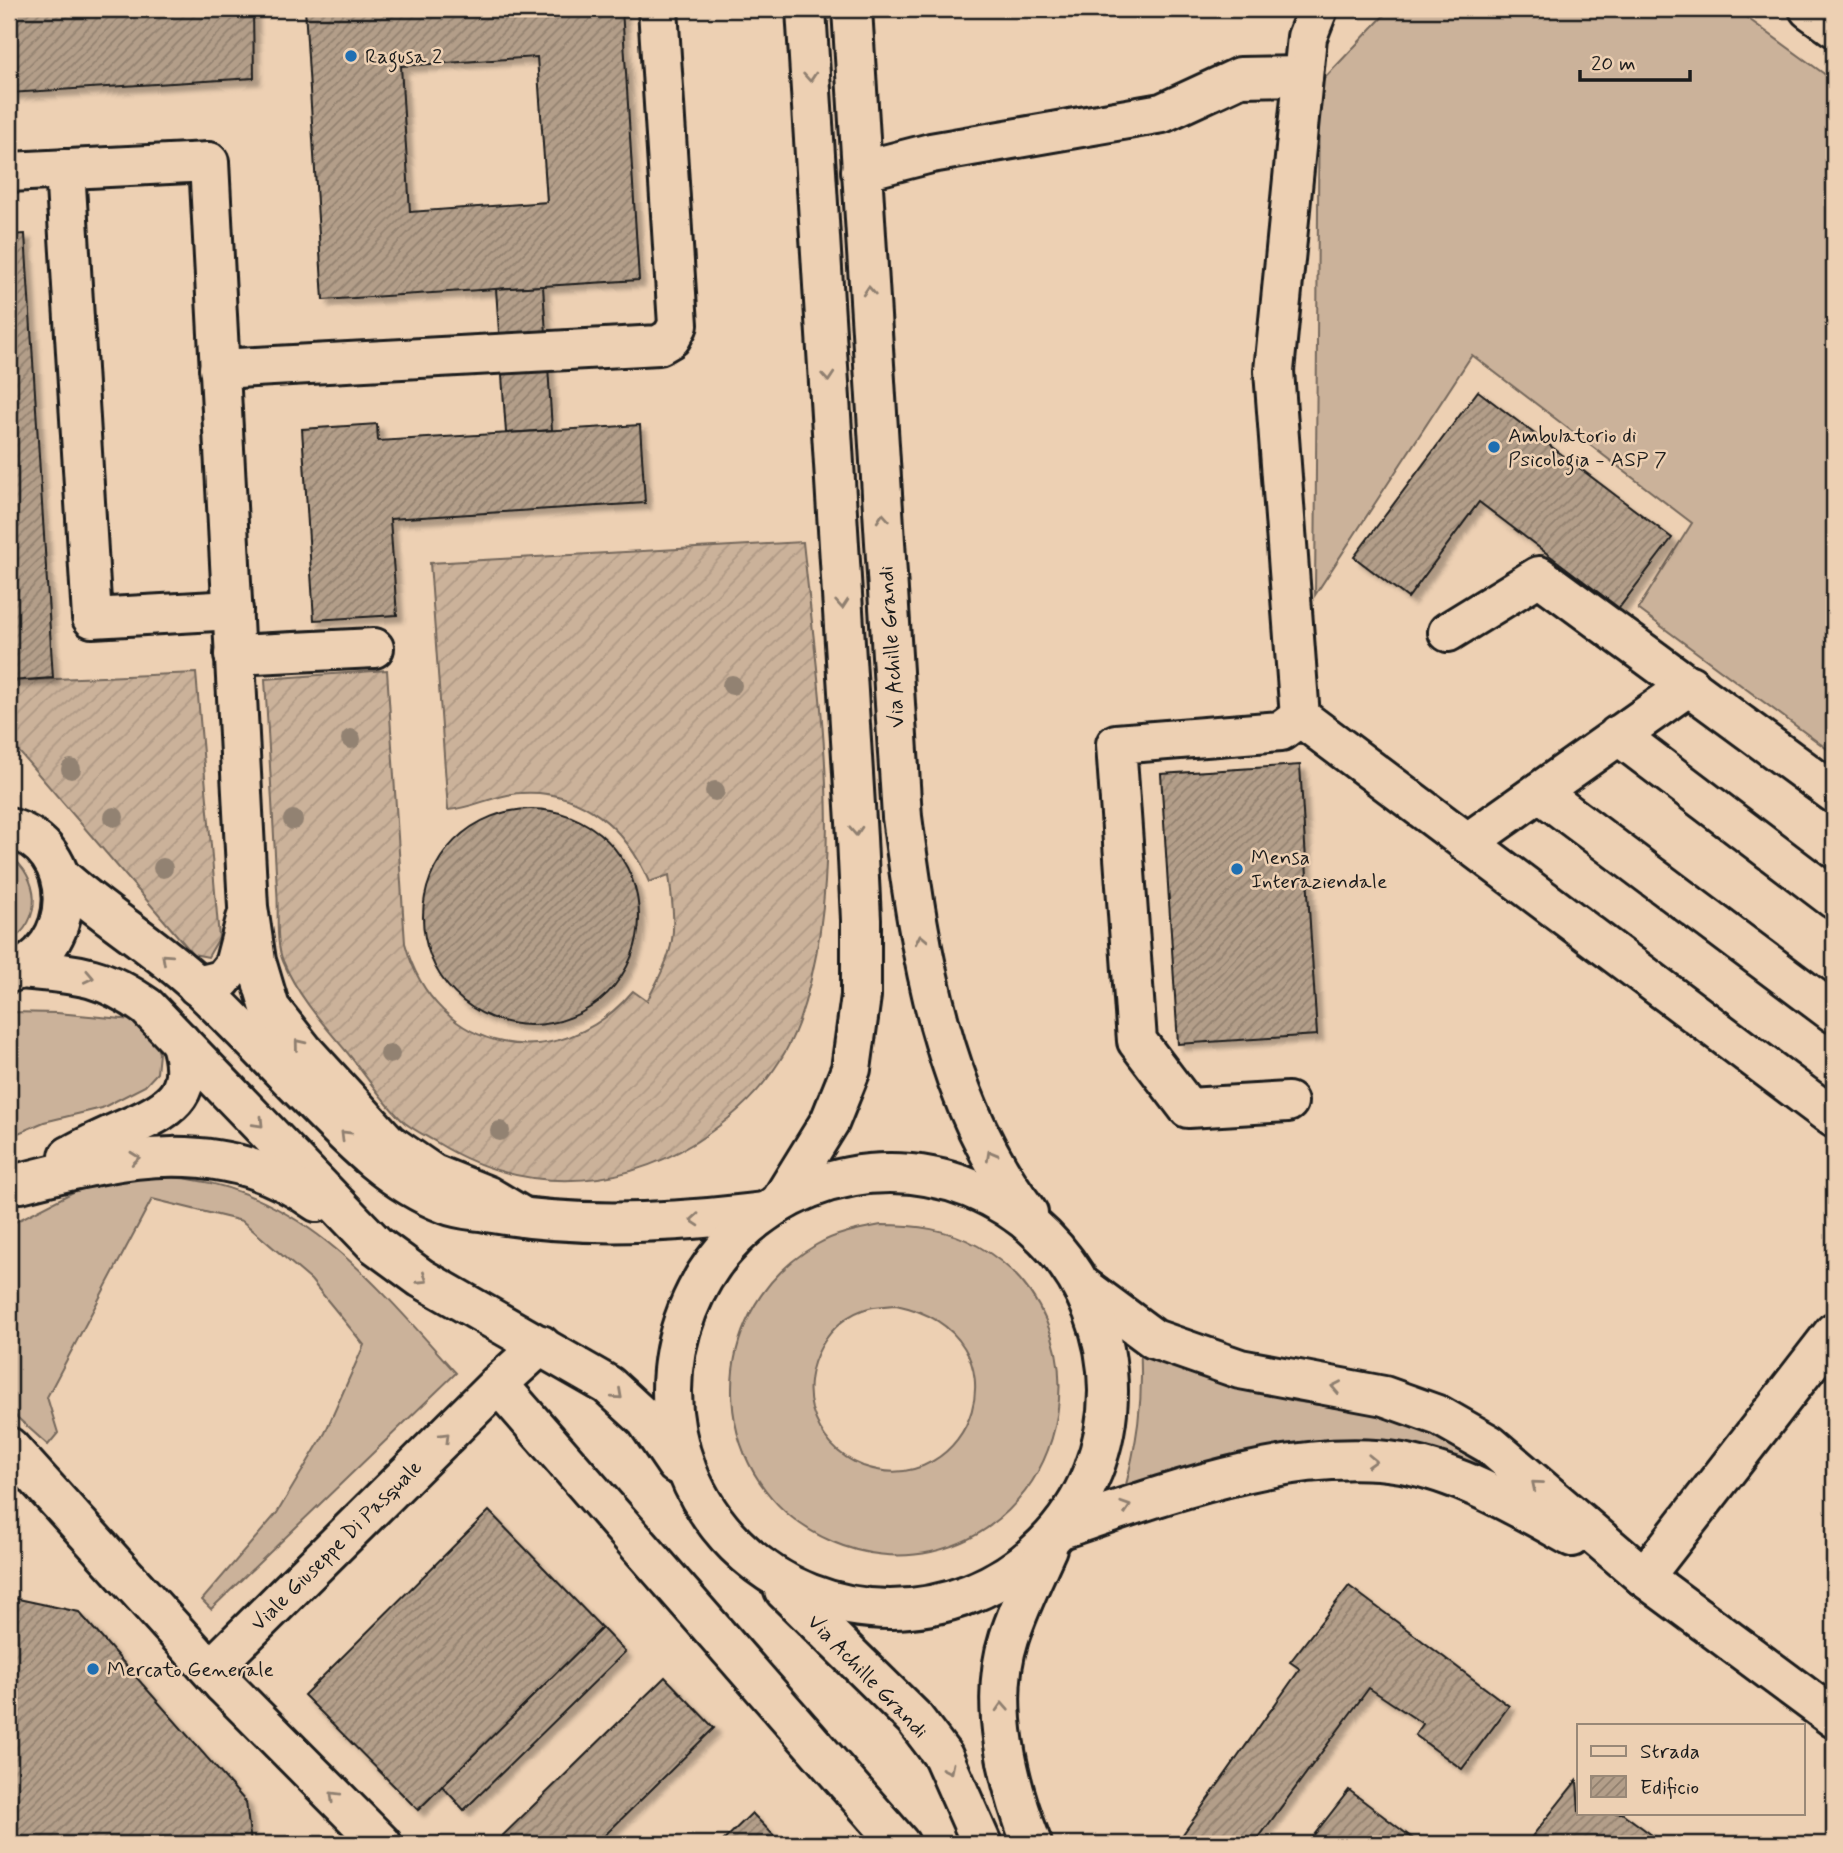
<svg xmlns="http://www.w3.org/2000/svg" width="1843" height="1853" font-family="Mynerve,sans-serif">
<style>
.grass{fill:#cbb29a;stroke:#74675b;stroke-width:2;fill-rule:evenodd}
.garden{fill:url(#garden-furrows);stroke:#74675b;stroke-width:2}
.building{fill:url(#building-hatch);stroke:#1c1c1c;stroke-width:2;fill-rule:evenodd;filter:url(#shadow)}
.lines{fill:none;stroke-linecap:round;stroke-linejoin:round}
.minor-casing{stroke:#1c1c1c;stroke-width:44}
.major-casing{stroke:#1c1c1c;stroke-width:44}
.minor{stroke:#edd0b3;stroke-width:38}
.major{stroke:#edd0b3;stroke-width:38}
.tree{fill:#928272}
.oneway{stroke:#8f7f6f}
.poi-dot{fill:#1f6fb2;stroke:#edd0b3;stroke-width:2.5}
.labels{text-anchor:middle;stroke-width:5;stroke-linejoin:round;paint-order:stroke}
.poi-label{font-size:21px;fill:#1c1c1c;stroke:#edd0b3;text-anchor:start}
.street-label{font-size:21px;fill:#1c1c1c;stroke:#edd0b3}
</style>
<defs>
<pattern id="garden-furrows" width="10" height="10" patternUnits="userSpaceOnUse" patternTransform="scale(1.75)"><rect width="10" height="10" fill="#cbb29a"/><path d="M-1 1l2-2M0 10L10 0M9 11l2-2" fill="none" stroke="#ae9884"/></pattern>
<pattern id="building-hatch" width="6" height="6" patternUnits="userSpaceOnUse" patternTransform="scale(1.75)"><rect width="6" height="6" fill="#b39e89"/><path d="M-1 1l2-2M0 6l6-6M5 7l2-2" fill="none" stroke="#91806f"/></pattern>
<filter id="shadow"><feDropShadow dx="6" dy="6" stdDeviation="2" flood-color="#0004"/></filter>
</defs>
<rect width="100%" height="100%" fill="#edd0b3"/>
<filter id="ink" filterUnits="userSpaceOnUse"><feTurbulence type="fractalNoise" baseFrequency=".0143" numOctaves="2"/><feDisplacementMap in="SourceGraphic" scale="14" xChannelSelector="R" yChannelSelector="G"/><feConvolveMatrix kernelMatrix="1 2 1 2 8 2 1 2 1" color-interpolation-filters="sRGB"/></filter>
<g filter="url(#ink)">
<!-- grass -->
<g class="grass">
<polygon points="1390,9 1735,9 1834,81 1834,754 1638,609 1692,523 1472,355 1315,595 1319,84"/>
<path d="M9 855C40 877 44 921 9 942Z"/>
<polygon points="9,1012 57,1013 133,1020 152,1033 159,1053 157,1073 145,1086 102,1108 44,1122 9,1137"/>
<path d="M136 1177C153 1178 172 1176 189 1179 307 1196 382 1291 456 1373L211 1609 202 1600 277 1513 325 1433 364 1345 311 1280 242 1221 152 1199 47 1397 58 1433 48 1445 9 1410V1225L81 1188Z"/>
<path d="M881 1225C916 1225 948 1229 978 1246 1108 1319 1075 1520 931 1552 899 1559 863 1555 833 1542 706 1488 697 1314 816 1245 836 1233 859 1229 881 1225ZM896 1305C1034 1334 971 1504 863 1466 837 1456 820 1435 812 1409 801 1368 828 1318 869 1308 878 1306 887 1306 896 1305Z"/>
<path d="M1140 1344 1294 1401 1413 1420 1489 1470 1327 1442 1122 1500C1137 1445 1144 1402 1140 1344Z"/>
</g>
<!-- garden -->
<g class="garden">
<path d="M803 542C819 695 850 875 798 1024 779 1075 741 1113 696 1142 613 1193 518 1193 436 1142 426 1136 414 1130 405 1123 384 1104 367 1077 350 1056 325 1026 298 997 283 961 275 941 279 911 277 889 273 819 269 749 265 679L387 670 405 943C435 1055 559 1079 633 991L647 1001C676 946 677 937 669 875L649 882C627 829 582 789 521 793 496 794 474 808 448 810L430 563Z"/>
<polygon points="196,673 219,938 208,957 193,954 9,740 9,681"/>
</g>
<!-- building -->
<g class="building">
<polygon points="33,9 253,9 254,78 9,93 9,10"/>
<path d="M305 9H622L639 280 323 300ZM537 57 547 202 410 212 401 66Z"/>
<polygon points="25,234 53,678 9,681 9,235"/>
<polygon points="543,286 552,430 506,433 496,289"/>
<polygon points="1478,391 1672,538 1619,608 1479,502 1408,598 1354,557"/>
<polygon points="377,424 378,441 640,425 645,503 390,519 397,615 314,620 302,429"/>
<polygon points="1300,765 1317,1035 1178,1044 1161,774"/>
<circle cx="531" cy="917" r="108"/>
<polygon points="489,1511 602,1628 418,1810 304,1695"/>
<polygon points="1349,1586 1509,1706 1462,1769 1415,1735 1423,1724 1369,1688 1254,1844 1176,1844 1300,1669 1290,1662"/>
<polygon points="9,1597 79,1612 246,1802 251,1844 9,1844"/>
<polygon points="602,1628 625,1652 464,1810 442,1786"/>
<polygon points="665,1677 714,1728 596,1844 494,1844"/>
<polygon points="1577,1780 1579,1813 1622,1813 1664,1844 1526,1844"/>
<polygon points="1349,1790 1420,1844 1307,1844"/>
<polygon points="752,1813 782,1844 720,1844"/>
</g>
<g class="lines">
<!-- minor casing -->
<g class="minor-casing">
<g id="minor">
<polyline points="1318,9 1307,37 1274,371 1300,717 1834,1118"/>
<polyline points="1809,9 1834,27"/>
<polyline points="65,169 92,618 233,610"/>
<polyline points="861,171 931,153 1162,113 1240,77 1303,76"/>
<polyline points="9,172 209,162 248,907 256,961 270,1008 303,1050 388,1143 433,1174 488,1196 523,1217"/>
<polyline points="219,369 659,345 671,338 678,325 658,9"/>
<polyline points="1448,632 1539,576 1834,793"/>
<polyline points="234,655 374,648"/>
<polyline points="1618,735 1834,899"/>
<polyline points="1539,792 1834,1013"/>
<polyline points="1467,843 1690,685"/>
<polyline points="197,986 222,980 234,965 246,919"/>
<polyline points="1288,1102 1188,1108 1137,1041 1116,744 1281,731 1300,717"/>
<polyline points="1081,1285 1154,1339 1240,1369 1384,1396 1440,1416 1489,1444 1644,1577 1834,1718"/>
<polyline points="498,1384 900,1844"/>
<polyline points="9,1447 223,1684"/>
<path d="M1061 1529C1162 1495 1295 1445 1402 1463 1463 1474 1518 1507 1572 1537"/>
<polyline points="1644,1577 1834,1332"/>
<polyline points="382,1844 223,1684 223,1657 498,1384 541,1345"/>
</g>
</g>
<!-- major casing -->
<g class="major-casing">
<g id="major">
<path d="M852 9 902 817C920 953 942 1101 1028 1213"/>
<path d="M9 828C82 847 79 952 9 973"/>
<path d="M60 876C104 916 154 945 197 985 237 1023 274 1063 313 1102 353 1143 392 1183 446 1204 460 1210 478 1210 493 1213 582 1228 674 1223 763 1212"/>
<path d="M21 969C76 974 101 974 147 1007L376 1245 421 1278 608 1385 646 1420 676 1464"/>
<path d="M69 1156C89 1145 111 1135 132 1126 175 1107 196 1091 180 1041"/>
<circle cx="890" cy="1391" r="218"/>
<path d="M20 1183C123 1156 224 1134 317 1202"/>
<polyline points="780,1202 830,1121 851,1069 861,996 861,920 857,838 806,9"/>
<polyline points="784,1590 914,1718 943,1756 982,1844"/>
<path d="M1032 1844C1008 1783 988 1703 1009 1638 1019 1607 1034 1577 1047 1548"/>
</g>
</g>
<!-- minor -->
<use href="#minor" class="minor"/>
<!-- major -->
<use href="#major" class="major"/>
</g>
<!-- trees -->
<g class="tree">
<circle cx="732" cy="685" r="10"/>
<circle cx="351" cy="739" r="10"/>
<circle cx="71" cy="769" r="10"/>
<circle cx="715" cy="791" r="10"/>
<circle cx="114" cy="817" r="10"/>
<circle cx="293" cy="820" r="10"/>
<circle cx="163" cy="868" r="10"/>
<circle cx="390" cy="1054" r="10"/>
<circle cx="500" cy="1131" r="10"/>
</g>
<!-- one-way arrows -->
<defs><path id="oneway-chevron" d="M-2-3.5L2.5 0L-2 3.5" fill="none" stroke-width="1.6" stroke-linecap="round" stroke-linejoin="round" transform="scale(1.75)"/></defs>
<g class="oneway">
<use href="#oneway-chevron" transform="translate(810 77) rotate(86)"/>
<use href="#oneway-chevron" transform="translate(869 291) rotate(-94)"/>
<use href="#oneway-chevron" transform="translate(828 377) rotate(86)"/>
<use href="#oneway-chevron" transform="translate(883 518) rotate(-94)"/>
<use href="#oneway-chevron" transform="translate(842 604) rotate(86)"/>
<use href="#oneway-chevron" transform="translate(856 831) rotate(87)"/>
<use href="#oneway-chevron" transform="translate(921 939) rotate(-102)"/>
<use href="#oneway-chevron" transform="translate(166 958) rotate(-138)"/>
<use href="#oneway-chevron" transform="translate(89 977) rotate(12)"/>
<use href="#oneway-chevron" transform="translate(299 1044) rotate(-129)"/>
<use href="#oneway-chevron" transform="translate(259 1123) rotate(46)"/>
<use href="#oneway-chevron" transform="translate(345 1135) rotate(-135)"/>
<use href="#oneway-chevron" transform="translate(991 1155) rotate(-119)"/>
<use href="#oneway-chevron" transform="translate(135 1158) rotate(-6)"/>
<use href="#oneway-chevron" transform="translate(695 1220) rotate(176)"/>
<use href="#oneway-chevron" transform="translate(423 1279) rotate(33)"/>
<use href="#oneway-chevron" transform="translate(1336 1387) rotate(-169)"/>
<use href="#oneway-chevron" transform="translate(618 1395) rotate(42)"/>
<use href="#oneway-chevron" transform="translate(445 1437) rotate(-45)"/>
<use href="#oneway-chevron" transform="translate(1372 1461) rotate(2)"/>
<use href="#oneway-chevron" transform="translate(1536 1485) rotate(-140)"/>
<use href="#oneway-chevron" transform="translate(1126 1507) rotate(-18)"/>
<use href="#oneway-chevron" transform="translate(1002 1707) rotate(-93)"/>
<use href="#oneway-chevron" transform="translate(949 1769) rotate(64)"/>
<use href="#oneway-chevron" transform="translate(334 1796) rotate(-135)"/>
</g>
</g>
<!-- markers -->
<g class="poi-dot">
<circle cx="351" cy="56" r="7"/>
<circle cx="1494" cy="447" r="7"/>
<circle cx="1237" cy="869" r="7"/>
<circle cx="93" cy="1669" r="7"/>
</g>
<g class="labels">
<!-- poi labels -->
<g class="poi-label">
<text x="365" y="63">Ragusa 2</text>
<text x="1508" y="442">Ambulatorio di<tspan x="1508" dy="24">Psicologia - ASP 7</tspan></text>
<text x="1251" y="864">Mensa<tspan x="1251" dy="24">Interaziendale</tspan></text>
<text x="107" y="1676">Mercato Generale</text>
</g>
<!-- street labels -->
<g class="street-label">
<text transform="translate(891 647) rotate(-94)" y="7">Via Achille Grandi</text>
<text transform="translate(336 1545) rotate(-45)" y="7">Viale Giuseppe Di Pasquale</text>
<text transform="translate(868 1676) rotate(46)" y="7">Via Achille Grandi</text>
</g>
</g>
<!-- margin -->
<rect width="1843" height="1853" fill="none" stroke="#edd0b3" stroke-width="35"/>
<rect x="18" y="18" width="1808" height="1818" fill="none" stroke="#1c1c1c" stroke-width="2.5" filter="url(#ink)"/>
<!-- legend -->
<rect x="1577" y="1724" width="228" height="91" fill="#edd0b3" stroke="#998877" stroke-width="2"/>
<rect x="1591" y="1746" width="35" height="10" fill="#edd0b3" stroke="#998877" stroke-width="2"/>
<text x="1640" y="1758" font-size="21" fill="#1c1c1c">Strada</text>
<rect x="1591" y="1776" width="35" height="21" fill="url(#building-hatch)" stroke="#998877" stroke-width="2"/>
<text x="1640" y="1794" font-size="21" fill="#1c1c1c">Edificio</text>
<!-- scale -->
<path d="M1580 70v10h110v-10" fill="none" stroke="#1c1c1c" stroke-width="3.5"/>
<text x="1591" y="70" font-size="21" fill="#1c1c1c" stroke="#edd0b3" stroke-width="5" paint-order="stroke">20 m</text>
</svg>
